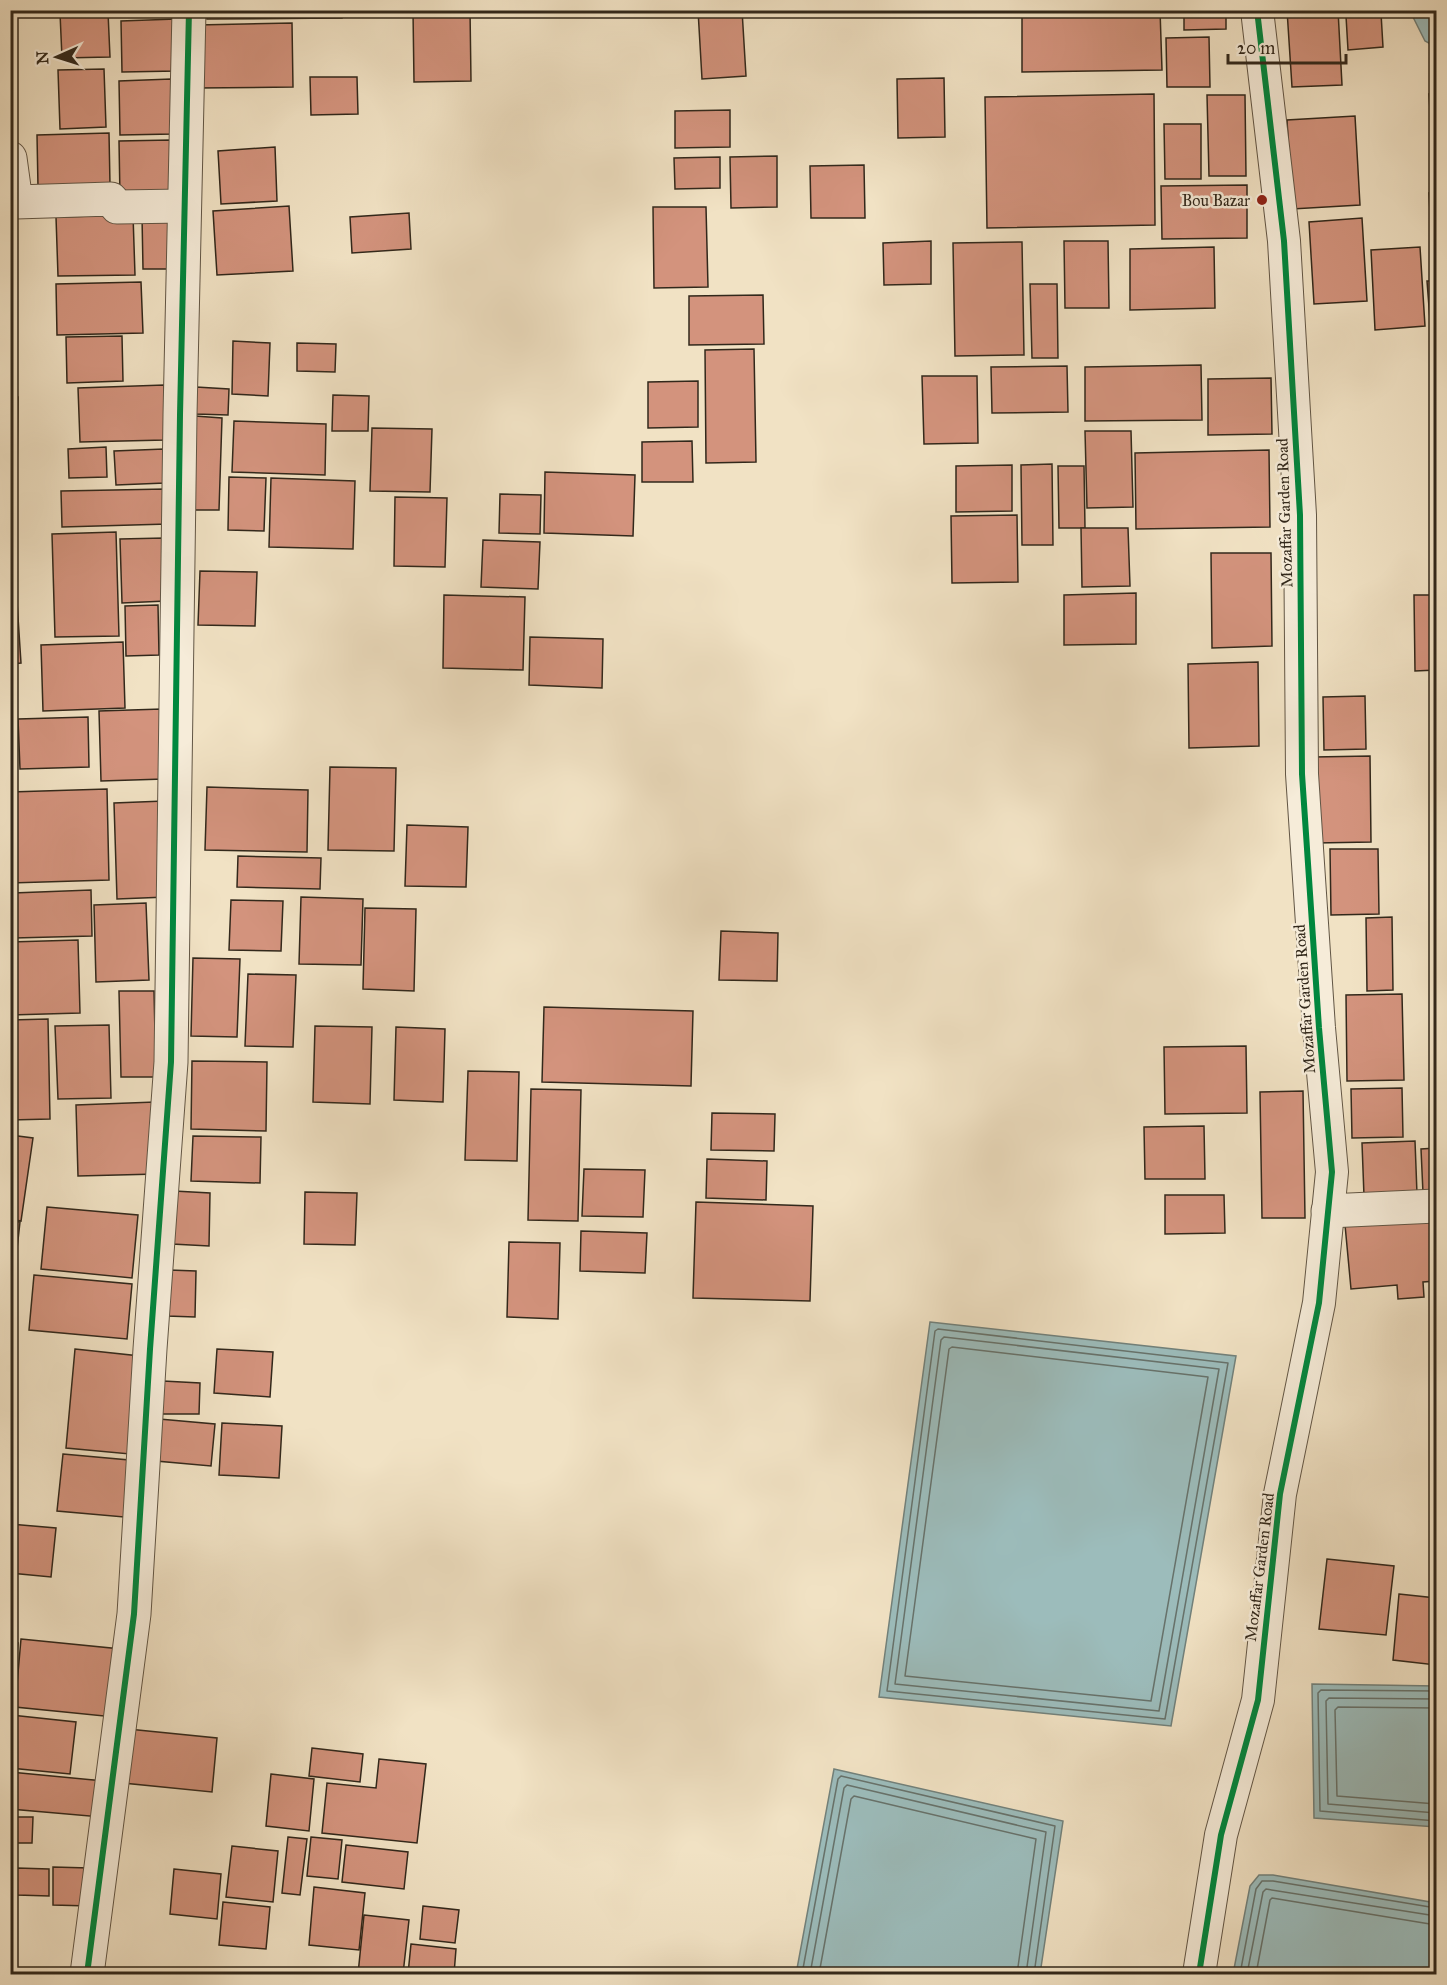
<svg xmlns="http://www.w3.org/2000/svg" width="1447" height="1985" font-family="'IM FELL Great Primer',serif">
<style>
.water{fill:#9cbcbb;stroke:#72817b;stroke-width:1.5}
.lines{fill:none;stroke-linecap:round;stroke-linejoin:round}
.shore{stroke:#67726b;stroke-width:1.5}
.building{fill:#d3937d;stroke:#32281b;stroke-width:1.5}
.minor-casing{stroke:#625645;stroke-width:34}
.tertiary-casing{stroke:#625645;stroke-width:35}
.minor{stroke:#f6ecd9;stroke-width:32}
.tertiary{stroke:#f6ecd9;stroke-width:33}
.cycleway-casing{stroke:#f6ecd9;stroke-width:10}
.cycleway{stroke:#00873e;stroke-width:6}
.poi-dot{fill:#8f2418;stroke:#f6ecd9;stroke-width:2}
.labels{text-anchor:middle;stroke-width:5;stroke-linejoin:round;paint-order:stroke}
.poi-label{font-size:16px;fill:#32281b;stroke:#f6ecd9;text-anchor:end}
.street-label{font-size:16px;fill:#32281b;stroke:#f6ecd9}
</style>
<rect width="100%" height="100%" fill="#f1e2c4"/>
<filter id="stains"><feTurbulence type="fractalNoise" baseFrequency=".00333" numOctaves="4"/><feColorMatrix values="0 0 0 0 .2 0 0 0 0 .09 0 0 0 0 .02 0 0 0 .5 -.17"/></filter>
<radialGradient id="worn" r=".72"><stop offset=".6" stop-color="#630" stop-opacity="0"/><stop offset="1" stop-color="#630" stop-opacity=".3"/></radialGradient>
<!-- water -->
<g class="water">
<polygon points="1410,11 1436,11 1436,47 1425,41"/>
<polygon points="930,1322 1236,1356 1171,1726 879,1697"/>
<polygon points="1312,1684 1436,1686 1436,1827 1314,1818"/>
<polygon points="834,1769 1063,1821 1040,1974 796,1974"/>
<polygon points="1259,1875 1273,1875 1436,1903 1436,1974 1233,1974 1250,1886"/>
</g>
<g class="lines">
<!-- shore -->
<g class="shore">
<polygon points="938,1329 1228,1363 1165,1719 887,1691 935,1331"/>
<polygon points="944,1337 1219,1369 1159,1711 895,1684 941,1340"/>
<polygon points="952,1347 1208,1377 1151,1701 905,1676 949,1349"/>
<polyline points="1436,1691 1321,1690 1318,1693 1320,1811 1436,1821"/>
<polyline points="1436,1699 1329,1698 1326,1701 1328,1804 1436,1813"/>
<polyline points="1436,1708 1338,1707 1335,1710 1337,1796 1436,1804"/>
<polyline points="802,1974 838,1779 841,1776 1055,1826 1034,1974"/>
<polyline points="810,1974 844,1788 847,1785 1046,1832 1026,1974"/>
<polyline points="819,1974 851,1799 854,1796 1036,1839 1017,1974"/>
<polyline points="1240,1974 1256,1889 1262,1881 1273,1881 1436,1908"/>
<polyline points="1247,1974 1263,1892 1266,1889 1436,1916"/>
<polyline points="1256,1974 1270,1900 1272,1898 1436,1925"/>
</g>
</g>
<!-- building -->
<g class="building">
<polygon points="10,10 13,10 15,73 10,73"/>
<polygon points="120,10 165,10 165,13 120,14"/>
<polygon points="207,10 342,10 342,18 207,19"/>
<polygon points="470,10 471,81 414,82 413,11"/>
<polygon points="698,10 742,10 746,76 702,79"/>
<polygon points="1022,10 1160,10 1162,70 1022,72"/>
<polygon points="1184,10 1226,10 1226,29 1184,30"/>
<polygon points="1287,10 1338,10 1342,85 1292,87"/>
<polygon points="108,12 110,57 62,58 60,13"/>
<polygon points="1381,13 1383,47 1348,50 1346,16"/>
<polygon points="176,19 177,71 122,72 121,21"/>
<polygon points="292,23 293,87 197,88 197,25"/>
<polygon points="1209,37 1210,87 1167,87 1166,38"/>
<polygon points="104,69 106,127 60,129 58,70"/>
<polygon points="310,77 357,77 358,114 311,115"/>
<polygon points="944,78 945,137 898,138 897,79"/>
<polygon points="171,79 173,134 120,135 119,81"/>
<polygon points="10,84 12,84 14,138 10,138"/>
<polygon points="1436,93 1436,159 1433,159 1429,94"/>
<polygon points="1154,94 1155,225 987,228 985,97"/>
<polygon points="1207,95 1245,95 1246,176 1209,176"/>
<polygon points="730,110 730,147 675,148 675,111"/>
<polygon points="1355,116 1360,205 1292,209 1287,120"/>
<polygon points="1164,124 1201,124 1201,179 1165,179"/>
<polygon points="109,133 110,185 38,187 37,135"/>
<polygon points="171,140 173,196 120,197 119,141"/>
<polygon points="275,147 277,201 221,204 218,151"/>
<polygon points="777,156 777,207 731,208 730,157"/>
<polygon points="720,157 720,188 675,189 674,158"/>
<polygon points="864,165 865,218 811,218 810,166"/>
<polygon points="1247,185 1247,238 1162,239 1161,186"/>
<polygon points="1436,192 1436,271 1433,271 1429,193"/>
<polygon points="289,206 293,271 217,275 213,211"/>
<polygon points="653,207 706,207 708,287 654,288"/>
<polygon points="409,213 411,249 352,253 350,217"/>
<polygon points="133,215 135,275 58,276 56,217"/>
<polygon points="171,215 173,269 143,269 142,216"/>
<polygon points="1362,218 1367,301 1314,304 1309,222"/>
<polygon points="931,241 931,284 884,285 883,243"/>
<polygon points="1064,241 1108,241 1109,308 1065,308"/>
<polygon points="1022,242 1024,355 955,356 953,243"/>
<polygon points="1214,247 1215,308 1130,310 1130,249"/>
<polygon points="1420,247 1425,326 1375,330 1371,250"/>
<polygon points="1427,281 1436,281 1436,333 1431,333"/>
<polygon points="141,282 143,333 57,335 56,284"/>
<polygon points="1030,284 1057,284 1058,358 1032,358"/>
<polygon points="763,295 764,344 689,345 689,296"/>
<polygon points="122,336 123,381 67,383 66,337"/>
<polygon points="233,341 270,343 268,396 232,394"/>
<polygon points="297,343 336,344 335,372 297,371"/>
<polygon points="754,349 756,462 706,463 705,350"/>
<polygon points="1201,365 1202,420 1085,421 1085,367"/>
<polygon points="1067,366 1068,412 992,413 991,367"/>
<polygon points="922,376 977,376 978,443 924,444"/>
<polygon points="1271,378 1272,434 1208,435 1208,379"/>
<polygon points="698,381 698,427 648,428 648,382"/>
<polygon points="164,385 165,440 80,442 78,388"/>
<polygon points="196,387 229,389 228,415 195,414"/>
<polygon points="333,395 369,396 368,431 332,431"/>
<polygon points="10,397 18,397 17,479 10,479"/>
<polygon points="195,416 222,418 219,510 193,510"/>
<polygon points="234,421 326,424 325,475 232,472"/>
<polygon points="372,428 432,429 430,492 370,491"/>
<polygon points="1085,431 1131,431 1133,507 1087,508"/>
<polygon points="692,441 693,482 642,482 642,442"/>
<polygon points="106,447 107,477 69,478 68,449"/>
<polygon points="164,449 165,483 116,485 114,451"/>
<polygon points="1269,450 1270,527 1136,529 1135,453"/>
<polygon points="1052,464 1053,545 1022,545 1021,465"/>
<polygon points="1012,465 1012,511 956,512 956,466"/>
<polygon points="1058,466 1084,466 1085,528 1059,528"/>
<polygon points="545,472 635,475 633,536 544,533"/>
<polygon points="229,477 266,478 264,531 228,530"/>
<polygon points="271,478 355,481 353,549 269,547"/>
<polygon points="166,489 168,524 62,527 61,491"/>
<polygon points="500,494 541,495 540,534 499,533"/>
<polygon points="395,497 447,498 445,567 394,566"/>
<polygon points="1017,515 1018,582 952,583 951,516"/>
<polygon points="1081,528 1128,528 1130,586 1082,587"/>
<polygon points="10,529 12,529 16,595 10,596"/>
<polygon points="116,532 119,636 55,637 52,534"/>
<polygon points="164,538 166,601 122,603 120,539"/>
<polygon points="483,540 540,542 538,589 481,587"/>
<polygon points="1211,553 1271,553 1272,646 1212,648"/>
<polygon points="200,571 257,572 255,626 198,625"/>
<polygon points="1136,593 1136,644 1064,645 1064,595"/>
<polygon points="444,595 525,597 523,670 443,668"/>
<polygon points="1414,595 1436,595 1436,670 1415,671"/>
<polygon points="10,602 17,602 21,663 10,664"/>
<polygon points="158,605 159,655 126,656 125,606"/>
<polygon points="530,637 603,639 602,688 529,685"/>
<polygon points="123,642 125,708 43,711 41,645"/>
<polygon points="1258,662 1259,746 1189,748 1188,664"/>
<polygon points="1365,696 1366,749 1324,750 1323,697"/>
<polygon points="162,709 164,779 101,781 99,711"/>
<polygon points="88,717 89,767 20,769 18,719"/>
<polygon points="1370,756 1371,842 1316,843 1314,757"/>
<polygon points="330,767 396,768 394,851 328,850"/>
<polygon points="207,787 308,790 307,852 205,850"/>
<polygon points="107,789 109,880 10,883 10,792"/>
<polygon points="164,801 167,897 117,899 114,803"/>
<polygon points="407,825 468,827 466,887 405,886"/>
<polygon points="1330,849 1378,849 1379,914 1331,915"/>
<polygon points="238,856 321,858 320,889 237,887"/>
<polygon points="91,890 92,936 14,938 13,893"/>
<polygon points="301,897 363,899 361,965 299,964"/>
<polygon points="231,900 283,901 281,951 229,950"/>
<polygon points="146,903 149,980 96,982 94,905"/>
<polygon points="365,908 416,909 414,991 363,989"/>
<polygon points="1392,917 1393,990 1367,991 1366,918"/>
<polygon points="721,931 778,933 777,981 719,980"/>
<polygon points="78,940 80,1013 10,1015 10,942"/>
<polygon points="193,958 240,959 237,1037 191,1036"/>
<polygon points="248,974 296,975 293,1047 245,1046"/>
<polygon points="119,991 154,991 156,1077 121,1077"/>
<polygon points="1402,994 1404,1080 1347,1081 1346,995"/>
<polygon points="544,1007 693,1011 691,1086 542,1082"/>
<polygon points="48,1019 50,1119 10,1120 10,1020"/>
<polygon points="109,1025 111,1098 58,1099 55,1026"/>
<polygon points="315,1026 372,1027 370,1104 313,1102"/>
<polygon points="396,1027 445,1029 443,1102 394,1100"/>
<polygon points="1246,1046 1247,1113 1165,1114 1164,1047"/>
<polygon points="192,1061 267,1062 266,1131 191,1129"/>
<polygon points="468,1071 519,1072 517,1161 465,1160"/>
<polygon points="1402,1088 1403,1137 1352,1138 1351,1089"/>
<polygon points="531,1089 581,1090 578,1221 528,1220"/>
<polygon points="1303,1091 1305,1218 1262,1218 1260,1092"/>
<polygon points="155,1102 157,1174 78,1176 76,1105"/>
<polygon points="712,1113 775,1114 774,1151 711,1150"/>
<polygon points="1204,1126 1205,1179 1145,1179 1144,1127"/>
<polygon points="10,1135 33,1138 21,1221 10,1219"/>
<polygon points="193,1136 261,1137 260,1183 191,1181"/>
<polygon points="1415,1141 1417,1194 1364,1196 1362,1143"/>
<polygon points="1436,1148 1436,1192 1423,1193 1421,1149"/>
<polygon points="707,1159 767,1161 766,1200 706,1198"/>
<polygon points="584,1169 645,1170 643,1217 582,1216"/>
<polygon points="174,1191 210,1193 209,1246 172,1244"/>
<polygon points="305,1192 357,1193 355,1245 304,1244"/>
<polygon points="1165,1195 1224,1195 1225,1233 1165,1234"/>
<polygon points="696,1202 813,1206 810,1301 693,1298"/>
<polygon points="1436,1205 1436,1281 1423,1282 1424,1297 1398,1299 1397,1285 1351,1289 1344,1214"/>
<polygon points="47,1207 138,1215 132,1278 41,1269"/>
<polygon points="10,1221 20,1222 10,1312"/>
<polygon points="581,1231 647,1233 645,1273 580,1271"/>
<polygon points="509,1242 560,1243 558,1319 507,1317"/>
<polygon points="169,1270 196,1271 195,1317 167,1316"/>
<polygon points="34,1275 132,1284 127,1339 29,1330"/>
<polygon points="75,1349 140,1356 130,1454 66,1448"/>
<polygon points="217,1349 273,1352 270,1397 214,1393"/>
<polygon points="163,1381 200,1383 199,1414 162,1414"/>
<polygon points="159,1419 215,1424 211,1466 156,1461"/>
<polygon points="222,1423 282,1426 279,1478 219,1475"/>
<polygon points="63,1454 129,1460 124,1517 57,1511"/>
<polygon points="10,1524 56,1528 51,1577 10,1573"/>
<polygon points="1327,1559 1394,1566 1386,1635 1319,1629"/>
<polygon points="1399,1594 1436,1598 1436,1665 1393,1660"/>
<polygon points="21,1639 121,1649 114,1717 15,1707"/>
<polygon points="10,1642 18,1643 14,1684 10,1684"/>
<polygon points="11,1715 76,1722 70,1774 10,1768"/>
<polygon points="128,1729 217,1738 212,1792 123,1783"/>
<polygon points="312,1748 363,1754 360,1782 309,1776"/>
<polygon points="379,1759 426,1764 417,1843 322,1833 327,1783 376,1788"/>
<polygon points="10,1772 104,1781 101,1817 10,1809"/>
<polygon points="271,1774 314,1779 309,1831 266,1826"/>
<polygon points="10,1817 33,1817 32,1843 10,1843"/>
<polygon points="288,1837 307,1839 300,1895 282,1893"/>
<polygon points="311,1837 342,1840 338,1879 307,1876"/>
<polygon points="346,1845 408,1852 404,1889 342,1882"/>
<polygon points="232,1846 278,1851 273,1902 226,1897"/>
<polygon points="10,1858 16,1858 15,1888 10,1888"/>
<polygon points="53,1867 89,1868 89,1906 53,1905"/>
<polygon points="17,1868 49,1869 49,1896 17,1895"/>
<polygon points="174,1869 221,1874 217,1919 170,1914"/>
<polygon points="314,1887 365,1893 359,1950 309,1945"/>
<polygon points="223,1902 270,1907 266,1949 219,1945"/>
<polygon points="423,1906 459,1910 455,1943 420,1939"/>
<polygon points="364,1915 409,1920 403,1974 358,1974"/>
<polygon points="411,1944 456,1949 454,1974 408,1974"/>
</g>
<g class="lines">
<!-- minor casing -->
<g class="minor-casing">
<polyline id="minor" points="1199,1974 1221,1835 1258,1700 1280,1494 1319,1303 1332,1172 1319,1028 1302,774 1300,515 1284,241 1257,10"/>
</g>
<!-- tertiary casing -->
<g class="tertiary-casing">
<g id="tertiary">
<polyline points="10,158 16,202 111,199 117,207 184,206"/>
<polyline points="1328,1211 1436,1206"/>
<polyline points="87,1974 134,1614 150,1349 171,1062 180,415 189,10"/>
</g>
</g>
<!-- minor -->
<use href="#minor" class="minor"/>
<!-- tertiary -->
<use href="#tertiary" class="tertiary"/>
<!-- cycleway casing -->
<g class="cycleway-casing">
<g id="cycleway">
<polyline points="87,1974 134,1614 150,1349 171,1062 180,415 189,10"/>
<polyline points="1199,1974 1221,1835 1258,1700 1280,1494 1319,1303 1332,1172 1319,1028 1302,774 1300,515 1284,241 1257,10"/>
</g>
</g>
<!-- cycleway -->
<use href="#cycleway" class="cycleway"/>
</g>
<!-- markers -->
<circle class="poi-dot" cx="1262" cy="200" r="6"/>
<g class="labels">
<!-- poi labels -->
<g class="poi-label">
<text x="1250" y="206">Bou Bazar</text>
</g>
<!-- street labels -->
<g class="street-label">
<text transform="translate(1284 513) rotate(-92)" y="6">Mozaffar Garden Road</text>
<text transform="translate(1304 999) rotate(-94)" y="6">Mozaffar Garden Road</text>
<text transform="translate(1259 1567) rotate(-83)" y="6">Mozaffar Garden Road</text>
</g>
</g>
<!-- margin -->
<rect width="1447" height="1985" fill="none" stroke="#f1e2c4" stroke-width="36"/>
<rect x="12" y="12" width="1423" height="1961" fill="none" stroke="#32281b" stroke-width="3"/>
<rect x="18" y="18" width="1411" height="1949" fill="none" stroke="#32281b" stroke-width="1.5"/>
<!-- north arrow -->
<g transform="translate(57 57) rotate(267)" stroke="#f6ecd9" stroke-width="4.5" paint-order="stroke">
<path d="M0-4.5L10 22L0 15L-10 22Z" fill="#32281b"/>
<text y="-9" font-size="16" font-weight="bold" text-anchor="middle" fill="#32281b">N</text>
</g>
<!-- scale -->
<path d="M1228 54v9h118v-9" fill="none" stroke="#32281b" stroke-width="3"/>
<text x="1237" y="54" font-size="18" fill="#32281b" stroke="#f6ecd9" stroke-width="4.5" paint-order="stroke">20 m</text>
<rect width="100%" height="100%" filter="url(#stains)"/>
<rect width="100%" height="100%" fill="url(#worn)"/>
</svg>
